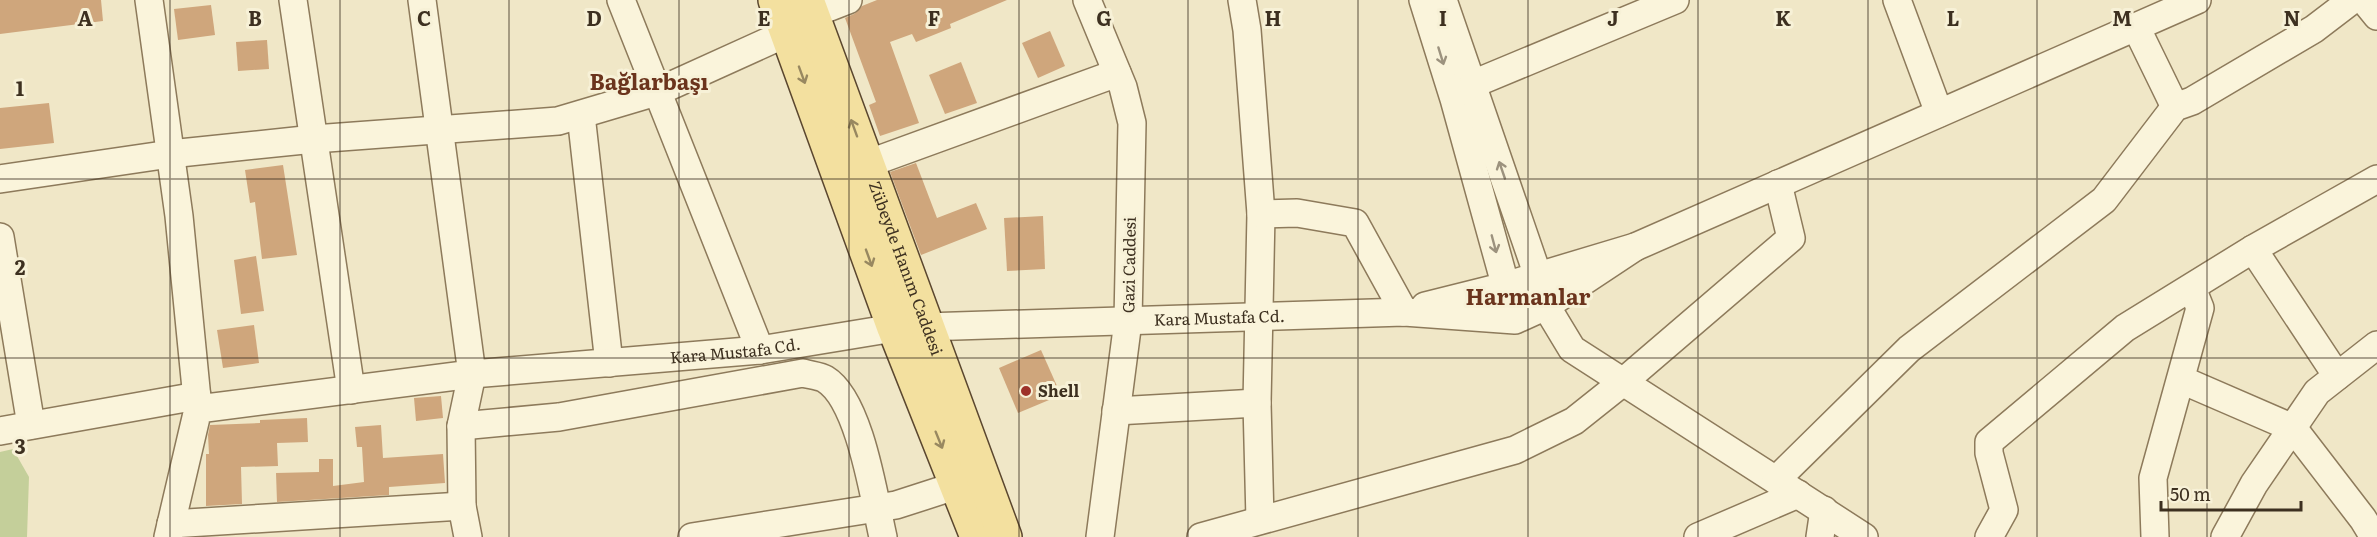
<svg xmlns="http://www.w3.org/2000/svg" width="2377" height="537" font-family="Literata,serif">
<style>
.green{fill:#c4cf9a}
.building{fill:#cfa67c}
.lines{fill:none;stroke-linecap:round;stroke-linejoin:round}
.minor-casing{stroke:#8d7a5b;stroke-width:30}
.major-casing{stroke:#5b472f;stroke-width:36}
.minor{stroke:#faf4db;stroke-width:27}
.major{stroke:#f3e09f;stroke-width:33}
.oneway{stroke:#9c927e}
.oneway2{stroke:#988860}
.grid{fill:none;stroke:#3d3020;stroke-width:1.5;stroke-opacity:0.55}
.poi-dot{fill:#9e3229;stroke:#f7f1d7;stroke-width:2}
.labels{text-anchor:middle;stroke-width:6;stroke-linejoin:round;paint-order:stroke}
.street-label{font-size:16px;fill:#3d3020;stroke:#f7f1d7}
.poi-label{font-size:16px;font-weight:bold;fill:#3d3020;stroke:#f7f1d7;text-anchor:start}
.district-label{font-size:22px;font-weight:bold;fill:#6b341d;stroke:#f7f1d7}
.grid-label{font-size:20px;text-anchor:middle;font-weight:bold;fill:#3d3020;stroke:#f7f1d7;stroke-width:6;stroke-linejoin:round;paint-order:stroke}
</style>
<rect width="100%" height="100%" fill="#f0e7c7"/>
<!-- green -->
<polygon class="green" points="13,449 29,477 27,537 0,537 0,452"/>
<!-- building -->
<g class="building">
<polygon points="0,0 101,0 103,21 0,34"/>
<polygon points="877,0 1007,0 950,24 951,28 916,42 912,34 890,42 919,123 880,136 869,105 876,102 845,18 854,14 862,6"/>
<polygon points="211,5 215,35 178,40 174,9"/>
<polygon points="1050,31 1065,66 1038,78 1022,43"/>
<polygon points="267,40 269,69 238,71 236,42"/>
<polygon points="961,62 977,103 945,114 929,75"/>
<polygon points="49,103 54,143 0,149 0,108"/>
<polygon points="916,163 937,218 976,203 987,229 921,255 890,172"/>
<polygon points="283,165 297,255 262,259 255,202 250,203 245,170"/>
<polygon points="1043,216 1045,269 1007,271 1004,218"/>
<polygon points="256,256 264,311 241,314 234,260"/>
<polygon points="254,325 259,363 223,368 217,330"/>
<polygon points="1041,350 1061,395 1018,413 999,368"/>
<polygon points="441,396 443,418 416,421 414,398"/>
<polygon points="307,418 308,442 277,443 278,466 241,467 242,504 206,506 206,454 209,454 208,435 210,425 260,423 260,420"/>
<polygon points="381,425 383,458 443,454 445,483 389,487 389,495 277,502 276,473 319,472 319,459 333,459 333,486 364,482 362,447 357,447 355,427"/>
</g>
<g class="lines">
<!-- minor casing -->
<g class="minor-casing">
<g id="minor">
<polyline points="149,0 179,216 198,409"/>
<polyline points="293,0 351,390"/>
<polyline points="422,0 472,374 461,426 462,506 468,537"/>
<polyline points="621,0 760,350"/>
<polyline points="1087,0 1123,87 1132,123 1128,321 1100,537"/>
<polyline points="1242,0 1247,30 1261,214 1257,403 1260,520"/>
<polyline points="1423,0 1454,99 1510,302"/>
<polyline points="1443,0 1538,276 1546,306 1572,349 1864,537"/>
<polyline points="1897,0 1939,113"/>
<polyline points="2364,0 2377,16"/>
<polyline points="812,14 848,0"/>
<polyline points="2136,27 2175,107"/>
<polyline points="1473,84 1675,0"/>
<polyline points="581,115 609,363"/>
<polyline points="867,164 1117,73"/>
<polyline points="0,179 170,154 314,139 558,121 659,91 787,33"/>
<polyline points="1261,214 1297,213 1355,223 1404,312"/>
<polyline points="0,237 31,425"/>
<polyline points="2253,249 2337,376"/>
<polyline points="1425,306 1505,286 1635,247 2197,0"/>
<polyline points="2182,380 2293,428 2363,519 2374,537"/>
<polyline points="1116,411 1257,403"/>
<path d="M461 426 559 417 803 373C810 375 820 376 825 379 860 400 874 498 883 537"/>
<polyline points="0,431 197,396"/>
<polyline points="1776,480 1909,349 2104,200 2175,107 2192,101 2314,29 2352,0"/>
<polyline points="171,524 462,506"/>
<path id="s1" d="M168 537 198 409 472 374 760 350 894 328 1404 312 1515 320 1546 306 1635 247"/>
<polyline points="692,537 896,505 958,485"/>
<polyline points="1201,537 1515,450 1574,421 1623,382 1791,238 1778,184"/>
<polyline points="1698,537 1798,494"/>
<polyline points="1820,537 1824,510"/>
<polyline points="1989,537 2004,510 1989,453 1989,442 2125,328 2253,249 2377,179"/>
<polyline points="2155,537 2153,478 2200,308 2192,288"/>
<polyline points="2225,537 2254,484 2317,392 2377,345"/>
</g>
</g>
<!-- major casing -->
<g class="major-casing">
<g id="major">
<polyline points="775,0 894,328 977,537"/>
<path id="s2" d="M807 0 1005 537"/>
</g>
</g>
<!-- minor -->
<use href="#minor" class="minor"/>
<!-- major -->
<use href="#major" class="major"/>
</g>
<!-- one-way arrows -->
<defs><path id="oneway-shaft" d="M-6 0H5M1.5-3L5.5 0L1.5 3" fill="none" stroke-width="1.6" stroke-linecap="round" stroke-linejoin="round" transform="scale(1.5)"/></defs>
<g class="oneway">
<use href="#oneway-shaft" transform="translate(1441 56) rotate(73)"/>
<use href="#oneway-shaft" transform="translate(1502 170) rotate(-109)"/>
<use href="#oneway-shaft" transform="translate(1494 244) rotate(75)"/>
</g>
<g class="oneway2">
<use href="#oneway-shaft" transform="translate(802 75) rotate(70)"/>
<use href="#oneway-shaft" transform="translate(854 128) rotate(-110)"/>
<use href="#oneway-shaft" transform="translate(869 258) rotate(70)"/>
<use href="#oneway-shaft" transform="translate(939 440) rotate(68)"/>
</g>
<!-- grid -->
<path class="grid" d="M170 0V537M340 0V537M509 0V537M679 0V537M849 0V537M1019 0V537M1188 0V537M1358 0V537M1528 0V537M1698 0V537M1868 0V537M2037 0V537M2207 0V537M0 179H2377M0 358H2377"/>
<!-- markers -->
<circle class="poi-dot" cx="1026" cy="391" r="6"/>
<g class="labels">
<!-- street labels -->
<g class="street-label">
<text transform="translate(1129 265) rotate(-89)" y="6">Gazi Caddesi</text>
<text dy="6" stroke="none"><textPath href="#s2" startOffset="286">Zübeyde Hanım Caddesi</textPath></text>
<text dy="6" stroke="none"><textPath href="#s1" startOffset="1158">Kara Mustafa Cd.</textPath></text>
<text dy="6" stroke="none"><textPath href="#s1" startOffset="672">Kara Mustafa Cd.</textPath></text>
</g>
<!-- poi labels -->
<g class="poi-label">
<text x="1038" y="397">Shell</text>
</g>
<!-- district labels -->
<g class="district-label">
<text x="649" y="90">Bağlarbaşı</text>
<text x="1528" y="305">Harmanlar</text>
</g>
</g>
<g class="grid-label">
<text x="85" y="26">A</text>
<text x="255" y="26">B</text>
<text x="424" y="26">C</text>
<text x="594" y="26">D</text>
<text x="764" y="26">E</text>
<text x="934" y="26">F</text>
<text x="1104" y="26">G</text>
<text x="1273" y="26">H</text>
<text x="1443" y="26">I</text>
<text x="1613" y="26">J</text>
<text x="1783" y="26">K</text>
<text x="1953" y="26">L</text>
<text x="2122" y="26">M</text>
<text x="2292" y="26">N</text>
<text x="20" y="96">1</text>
<text x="20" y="275">2</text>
<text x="20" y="454">3</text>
</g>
<!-- scale -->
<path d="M2161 501v9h140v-9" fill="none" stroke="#3d3020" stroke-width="3"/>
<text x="2170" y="501" font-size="18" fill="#3d3020" stroke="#f7f1d7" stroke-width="4.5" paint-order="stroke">50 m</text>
</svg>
